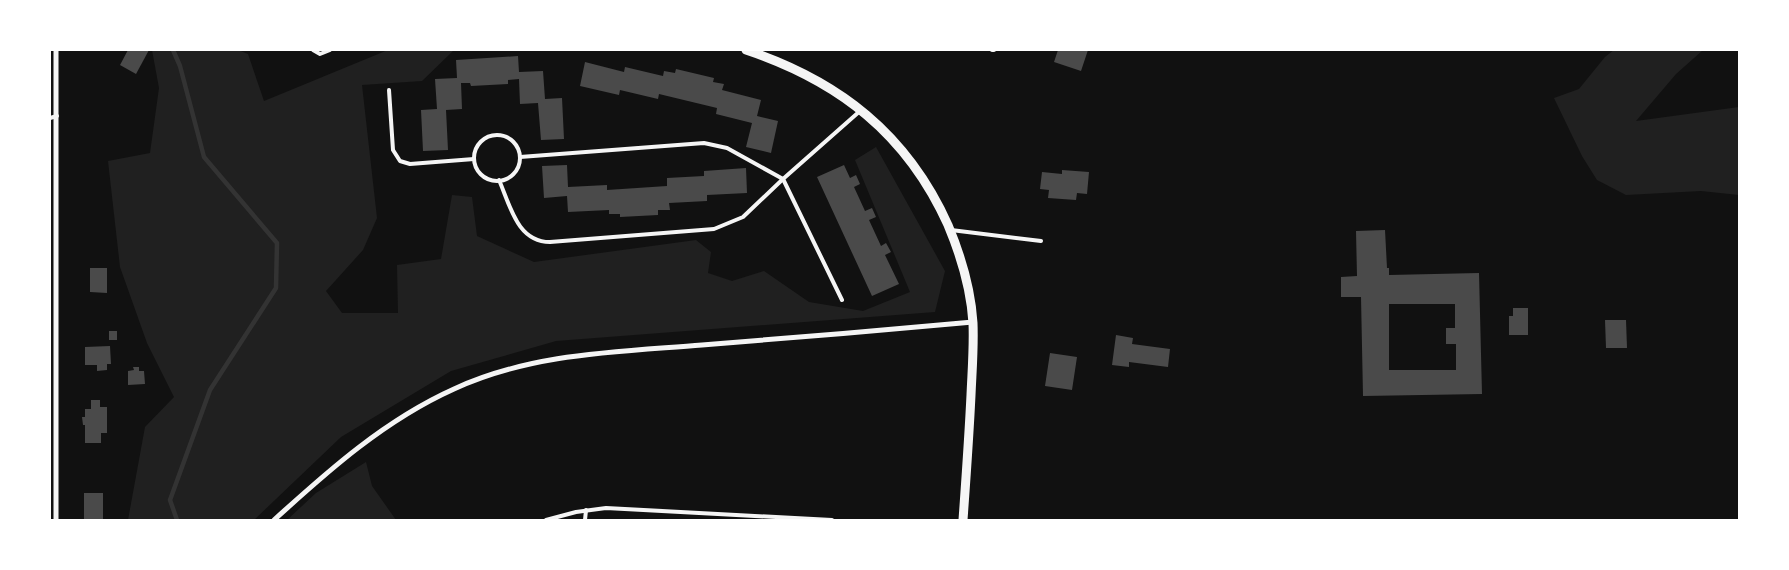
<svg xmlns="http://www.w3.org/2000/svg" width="1789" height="570" font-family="'IBM Plex Sans',sans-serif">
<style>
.green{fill:#202020}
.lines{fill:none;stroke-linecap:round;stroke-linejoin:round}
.stream{stroke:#333;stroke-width:4.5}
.building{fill:#4a4a4a;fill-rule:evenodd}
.service{stroke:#f5f5f5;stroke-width:4}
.minor{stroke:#f5f5f5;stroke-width:5}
.tertiary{stroke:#f5f5f5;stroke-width:9}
</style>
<rect width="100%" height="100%" fill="#111"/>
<!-- green -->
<g class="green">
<polygon points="152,50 238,50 248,54 264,101 388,50 454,50 422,81 362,85 377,218 363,250 326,291 342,313 398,313 397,265 441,259 452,195 472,197 477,236 534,262 696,240 711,252 708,273 732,281 764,271 809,302 863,311 910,292 855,160 876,147 945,271 935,312 556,341 451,371 341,437 254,520 128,520 145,427 174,397 147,343 120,267 108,161 150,153 159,88"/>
<polygon points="1614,50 1703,50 1676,74 1636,121 1739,107 1739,195 1701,191 1626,195 1597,180 1582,156 1554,98 1579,89 1605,57"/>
<polygon points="366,462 372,486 396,520 287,520 316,493"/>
</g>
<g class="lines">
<!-- stream -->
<polyline class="stream" points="173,50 180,66 204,157 277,243 276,288 210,390 170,500 177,520"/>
</g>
<!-- building -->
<g class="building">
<polygon points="128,50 149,50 136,74 120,65"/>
<polygon points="1058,50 1088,50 1081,71 1054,62"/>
<polygon points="518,56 519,72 543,71 545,99 562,98 564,139 541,140 538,103 520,104 519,79 508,80 508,84 471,86 470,83 461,83 462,109 446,110 448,150 423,151 421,110 437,109 435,79 457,78 456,60"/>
<polygon points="585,62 624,72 625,67 663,76 664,71 675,73 676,69 714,78 713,82 724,84 722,90 761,100 757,116 778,121 771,153 746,147 752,123 716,114 717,108 659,94 658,99 620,90 619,95 580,86"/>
<polygon points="567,165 568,187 607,185 607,190 667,186 667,178 704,176 704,171 746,168 747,193 707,195 707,201 669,203 670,210 658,210 658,215 620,217 620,214 609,214 609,210 568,212 567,196 544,198 542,166"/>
<polygon points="844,165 850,178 856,175 860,184 854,187 865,211 872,208 876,217 869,220 881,246 886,243 891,252 885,255 899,284 872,296 817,177"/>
<polygon points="1062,170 1089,172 1087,194 1077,193 1076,200 1048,198 1049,190 1040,189 1042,172 1062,174"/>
<path d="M1385 230 1387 268H1389V275L1479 273 1482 394 1363 396 1361 297H1341V277L1357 276 1356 231ZM1389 304H1455V328H1446V344H1456V370H1389Z"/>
<polygon points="90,268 107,268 107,293 90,292"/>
<polygon points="1513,308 1528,308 1528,335 1509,335 1509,316 1513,316"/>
<polygon points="1605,320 1626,320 1627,348 1606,348"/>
<rect x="109" y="331" width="8" height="9"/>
<polygon points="1116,335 1133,338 1132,344 1170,349 1168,367 1129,362 1129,367 1112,365"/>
<polygon points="110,346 111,364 107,364 107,370 97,371 97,365 85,365 85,347"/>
<polygon points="1050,353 1077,357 1072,390 1045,386"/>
<polygon points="133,367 139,367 139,371 144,371 145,384 128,385 128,371 134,370"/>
<polygon points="91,400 100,400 100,407 107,407 107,433 101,433 101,443 85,443 85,425 83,425 82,417 85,417 85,409 91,409"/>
<rect x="84" y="493" width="19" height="27"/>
</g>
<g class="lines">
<!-- service -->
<g class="service">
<polyline points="313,50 320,54 330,50"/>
<polyline points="992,50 994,50"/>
<polyline points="389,90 393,150 400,161 410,164 474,159"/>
<polyline points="50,118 57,116"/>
<circle cx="497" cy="158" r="23"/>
<path d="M499 180C510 205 517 242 550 242L714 229 743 217 783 179 727 148 704 143 520 157"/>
<polyline points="951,230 1041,241"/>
<polyline points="842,300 783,179 860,111"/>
<polyline points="546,520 576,512 606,508 832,520"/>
<polyline points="585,520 586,510"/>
</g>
<!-- minor -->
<g class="minor">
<polyline points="56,520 56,50"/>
<path d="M274 520C329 470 385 420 454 389 532 353 617 352 702 345 792 338 883 330 973 322"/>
</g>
<!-- tertiary -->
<path class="tertiary" d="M746 50C839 81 907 134 948 225 961 256 971 290 973 323 974 347 972 371 971 395 969 437 966 478 963 520"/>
</g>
<!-- border -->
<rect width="1789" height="570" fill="none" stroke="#ffffff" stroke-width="102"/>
</svg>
